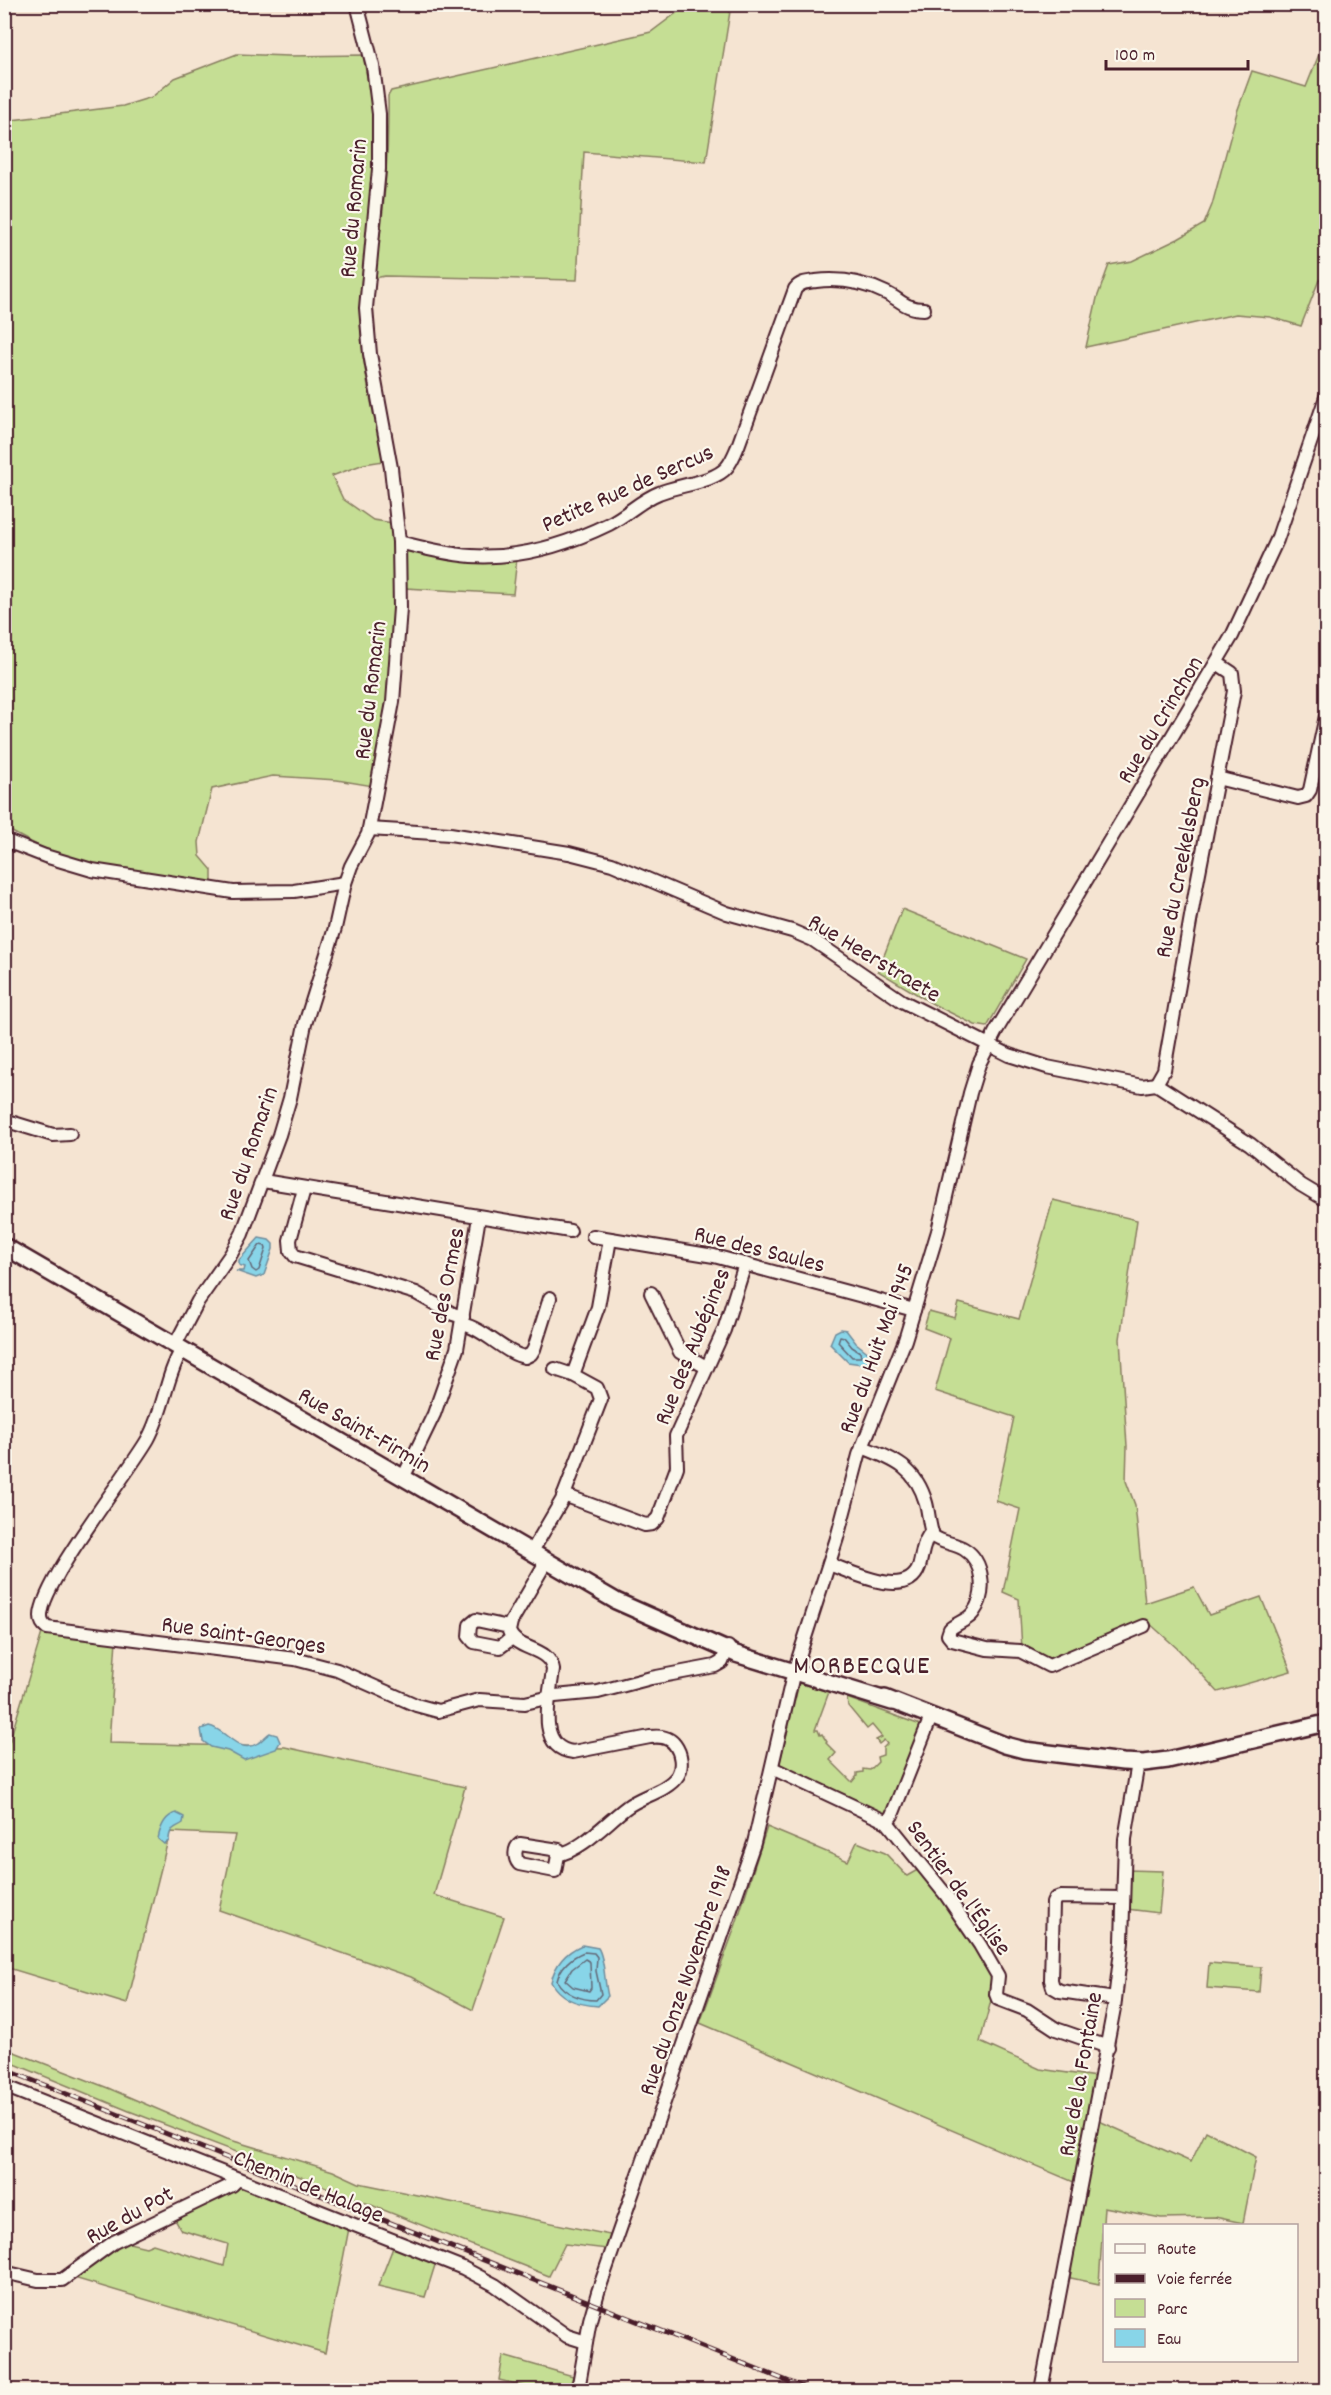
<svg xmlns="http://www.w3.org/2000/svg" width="1331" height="2395" font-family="Dekko,sans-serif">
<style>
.green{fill:#c5de94;stroke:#887e60;stroke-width:1.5}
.water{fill:#88d5e8;stroke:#6f8c9c;stroke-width:1.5}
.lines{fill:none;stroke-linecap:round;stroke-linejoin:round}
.shore{stroke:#636877;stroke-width:1.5}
.minor-casing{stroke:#4a1f2b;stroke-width:16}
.major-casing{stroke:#4a1f2b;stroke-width:20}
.minor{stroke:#fbf7ec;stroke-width:12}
.major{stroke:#fbf7ec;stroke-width:15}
.rail-casing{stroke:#4a1f2b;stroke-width:5}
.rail{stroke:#fbf7ec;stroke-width:3;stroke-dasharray:9;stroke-linecap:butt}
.labels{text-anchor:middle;stroke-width:4.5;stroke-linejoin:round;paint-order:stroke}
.street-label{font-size:24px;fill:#4a1f2b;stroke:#fbf7ec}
.quarter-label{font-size:27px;letter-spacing:1.5px;fill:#4a1f2b;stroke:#fbf7ec}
</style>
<rect width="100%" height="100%" fill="#f5e4d2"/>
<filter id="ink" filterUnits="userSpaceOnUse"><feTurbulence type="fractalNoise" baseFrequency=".0167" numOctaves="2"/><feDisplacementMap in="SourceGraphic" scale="12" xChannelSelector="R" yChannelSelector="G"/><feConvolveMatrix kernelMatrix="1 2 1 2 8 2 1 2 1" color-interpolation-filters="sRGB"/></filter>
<g filter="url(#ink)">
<!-- green -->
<g class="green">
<path d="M687 5H731L706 162 584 152 577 280 385 276 374 278C384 217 389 158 388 96L391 91 651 32Z"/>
<polygon points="1326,37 1326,282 1319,280 1301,326 1270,317 1236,314 1086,347 1097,298 1109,265 1132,261 1178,239 1204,224 1212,205 1237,112 1252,71 1306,87"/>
<path d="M237 54 289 56 363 55C371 96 377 136 374 177 371 221 360 265 360 309 360 360 373 412 384 461L364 464 332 476 343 499 373 520 393 523 396 602 390 694 373 786 337 780 273 776 212 789 199 842 200 856 212 870V884C166 877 117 873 71 859 48 852 26 840 5 828L4 121 123 106 152 97 175 78Z"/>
<polygon points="405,549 517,558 513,594 405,588"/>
<polygon points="902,909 1026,959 987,1027 975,1025 933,1004 878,971"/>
<polygon points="1053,1200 1137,1220 1120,1339 1127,1446 1126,1481 1135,1505 1145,1603 1194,1587 1209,1615 1261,1597 1291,1671 1218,1692 1179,1650 1147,1621 1051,1660 1022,1649 1019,1599 1003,1592 1020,1509 996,1501 1014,1417 935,1391 950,1338 924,1328 929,1311 955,1318 959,1303 1019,1319"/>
<polygon points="42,1633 116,1640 109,1743 285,1747 465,1787 434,1895 504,1917 473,2010 411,1977 219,1910 235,1835 170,1832 127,2004 5,1967 5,1756"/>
<polygon points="799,1683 829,1692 815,1730 818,1730 820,1735 822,1734 827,1742 826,1743 836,1753 830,1760 852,1782 857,1776 857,1773 863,1772 863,1769 870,1770 878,1762 877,1757 883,1755 883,1748 887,1744 884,1740 879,1744 876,1740 882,1737 872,1725 867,1729 848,1706 847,1698 923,1726 884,1816 779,1766"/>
<polygon points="767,1827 848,1861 857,1842 885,1853 907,1876 921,1868 997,1978 980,2042 1040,2069 1096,2077 1076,2183 700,2023 735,1927"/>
<polygon points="1127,1870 1163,1871 1159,1913 1127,1909"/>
<polygon points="1209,1963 1261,1967 1259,1992 1207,1988"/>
<polygon points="4,2048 108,2088 227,2139 333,2171 359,2183 610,2235 607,2249 565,2244 549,2276 271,2165 129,2111 5,2060"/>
<polygon points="1097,2120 1191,2162 1206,2131 1256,2157 1243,2223 1215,2217 1161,2218 1104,2207 1099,2284 1066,2277"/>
<polygon points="239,2187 245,2187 349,2228 325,2353 74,2278 121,2241 146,2247 153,2244 224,2266 228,2244 181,2230 173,2216"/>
<polygon points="394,2245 436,2262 425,2297 378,2286"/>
<polygon points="503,2356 573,2376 569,2390 540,2390 499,2380"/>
</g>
<!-- water -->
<g class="water">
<polygon points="259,1238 269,1240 273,1244 273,1249 264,1275 256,1278 236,1271 244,1271 245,1267 239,1265 239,1260"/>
<polygon points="841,1329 846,1330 856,1343 870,1354 868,1365 848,1362 830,1344 835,1332"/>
<path d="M209 1726C226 1729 239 1756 258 1743 263 1740 265 1736 270 1733L277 1735 280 1742 276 1749 244 1760 228 1751 211 1747 203 1741 201 1729Z"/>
<path d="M176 1813 184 1817 183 1823C174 1829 169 1828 169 1841L164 1844 158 1839C160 1828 165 1816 176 1813Z"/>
<path d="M582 1945 598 1948C605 1958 604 1982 608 1996L598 2006C579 2005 560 1999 551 1982 555 1964 566 1952 582 1945Z"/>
</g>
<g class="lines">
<!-- shore -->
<g class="shore">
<polygon points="260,1245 265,1246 266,1249 259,1270 256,1272 252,1269 249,1261"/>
<polygon points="840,1336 844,1337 852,1347 860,1352 861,1357 852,1357 838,1342"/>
<path d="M584 1952 594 1953 597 1957 596 1971 601 1994 596 2000C582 2000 564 1994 557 1981 560 1967 571 1957 584 1952Z"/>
<polygon points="585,1959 590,1962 591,1988 589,1991 573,1987 565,1980 572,1969"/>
</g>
<!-- minor casing -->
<g class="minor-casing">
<g id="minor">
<path d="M399 542C422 548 447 554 471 556 518 559 566 545 609 524 627 515 641 500 659 493 678 485 715 482 727 467 732 461 735 453 738 446L795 289C800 282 808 282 816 281 841 278 863 282 886 293 901 300 905 309 924 309"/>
<polyline points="1217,778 1298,798 1306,796 1310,790 1326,716"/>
<polyline points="369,829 450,834 569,853 612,864 727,913 792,931 813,940 902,1001 1009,1055 1047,1067 1142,1086 1156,1084"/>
<polyline points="4,840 45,856 92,870 233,892 294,891 345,883"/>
<polyline points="1156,1084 1164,1070 1196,888 1234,691 1232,673 1217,663"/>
<polyline points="1156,1084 1250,1144 1301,1185 1326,1200"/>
<polyline points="4,1120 53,1135 70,1134"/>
<polyline points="263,1181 570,1231"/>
<polyline points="304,1189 290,1240 291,1251 295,1256 416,1293 453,1314 463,1317"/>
<polyline points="593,1236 714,1256 914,1310"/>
<polyline points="651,1293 680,1352 706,1367"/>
<path d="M462 1324C485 1329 505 1354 525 1357L531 1354 534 1349 550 1298"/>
<polyline points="175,1345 198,1301 231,1254 242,1234 279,1135 290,1098 305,1024 335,928 345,883 351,866 368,834 393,702 400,608 399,542 391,468 370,354 366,308 379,169 379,114 373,66 357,4"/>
<path d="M182 1349C166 1376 164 1410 148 1439 128 1474 40 1584 41 1617 41 1622 43 1625 47 1628L295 1659 337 1670 416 1705 438 1711 479 1700 525 1703 555 1696 598 1692 651 1678 715 1666 722 1662 728 1647"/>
<polyline points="555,1369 573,1375"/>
<path d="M862 1447C893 1459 916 1467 926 1503 929 1514 929 1526 933 1536 941 1543 954 1543 964 1549 984 1561 987 1594 973 1613 968 1620 957 1623 950 1629L948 1635 952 1640 987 1649 1020 1651 1049 1666 1144 1626"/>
<polyline points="403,1478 434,1414 457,1349 479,1217"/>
<polyline points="564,1495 645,1525 652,1524 658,1518 677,1467 676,1436 724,1330 745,1264"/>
<polyline points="531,1553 562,1500 601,1399 597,1388 573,1375 598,1307 610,1239"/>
<path d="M546 1562 511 1622 509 1631C515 1651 550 1646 553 1670 550 1696 535 1748 573 1752L650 1737C659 1736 669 1736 675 1745 681 1753 683 1766 678 1775 668 1791 641 1796 627 1807 609 1820 580 1852 559 1854"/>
<path d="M829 1564C850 1571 907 1601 919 1567 922 1557 923 1539 932 1532"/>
<polyline points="509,1627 476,1620 470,1625 469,1636 474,1642 500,1647 512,1638"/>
<polyline points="772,1768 887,1822 946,1895 980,1945 998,1976 996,1994 998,1999 1027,2010 1056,2029 1108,2047"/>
<polyline points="887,1822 892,1815 931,1717"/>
<path d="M520 1844 559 1850 555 1871 519 1864C514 1858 514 1848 520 1844Z"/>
<polyline points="1115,1999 1060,1991 1053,1987 1051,1980 1053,1903 1055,1899 1060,1897 1123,1898"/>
<polyline points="4,2086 463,2268 495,2285 567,2336 586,2342"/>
<polyline points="4,2272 38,2280 62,2280 114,2242 232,2185 238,2179"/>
<polyline points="578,2390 590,2320 598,2292 754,1843 793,1675 837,1538 859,1455 905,1340 938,1231 970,1093 979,1064 996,1031 1232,636 1277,540 1326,397"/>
<polyline points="1041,2390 1114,2008 1122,1942 1125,1839 1138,1763"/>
</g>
</g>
<!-- major casing -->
<g class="major-casing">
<g id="major">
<polyline points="4,1246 616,1601 736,1654 892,1702"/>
<polyline points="885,1698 1005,1745 1024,1750 1123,1762 1144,1763 1168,1760 1326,1723"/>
</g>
</g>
<!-- minor -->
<use href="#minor" class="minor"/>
<!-- major -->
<use href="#major" class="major"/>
<!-- rail casing -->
<g class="rail-casing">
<polyline id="rail" points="4,2069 810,2390"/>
</g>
<!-- rail -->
<use href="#rail" class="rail"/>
</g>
</g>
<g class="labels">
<!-- street labels -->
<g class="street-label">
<text transform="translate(352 208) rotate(-85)" y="8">Rue du Romarin</text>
<text transform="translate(627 487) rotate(-24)" y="8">Petite Rue de Sercus</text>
<text transform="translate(369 690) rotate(-83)" y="8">Rue du Romarin</text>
<text transform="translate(1159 719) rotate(-59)" y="8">Rue du Crinchon</text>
<text transform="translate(1179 867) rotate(-79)" y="8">Rue du Creekelsberg</text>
<text transform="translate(875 957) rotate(31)" y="8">Rue Heerstraete</text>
<text transform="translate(247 1153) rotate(-71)" y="8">Rue du Romarin</text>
<text transform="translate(760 1248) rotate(14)" y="8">Rue des Saules</text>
<text transform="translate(443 1294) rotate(-79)" y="8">Rue des Ormes</text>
<text transform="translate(691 1346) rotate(-68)" y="8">Rue des Aubépines</text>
<text transform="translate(875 1348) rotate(-70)" y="8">Rue du Huit Mai 1945</text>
<text transform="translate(365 1429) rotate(30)" y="8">Rue Saint-Firmin</text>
<text transform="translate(244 1634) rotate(8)" y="8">Rue Saint-Georges</text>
<text transform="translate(960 1887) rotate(54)" y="8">Sentier de l'Église</text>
<text transform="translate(684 1980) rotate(-71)" y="8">Rue du Onze Novembre 1918</text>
<text transform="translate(1079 2074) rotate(-80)" y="8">Rue de la Fontaine</text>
<text transform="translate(309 2185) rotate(22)" y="8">Chemin de Halage</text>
<text transform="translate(129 2214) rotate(-29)" y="8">Rue du Pot</text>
</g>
<!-- quarter labels -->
<g class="quarter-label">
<text x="862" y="1673">MORBECQUE</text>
</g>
</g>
<!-- margin -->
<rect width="1331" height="2395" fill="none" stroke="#fbf7ec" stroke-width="24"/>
<rect x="12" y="12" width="1307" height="2371" fill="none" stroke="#4a1f2b" stroke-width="2" filter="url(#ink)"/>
<!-- legend -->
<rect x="1103" y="2224" width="195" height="138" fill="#fbf7ec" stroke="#b4a19f" stroke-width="1.5"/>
<rect x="1115" y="2244" width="30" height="9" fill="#fbf7ec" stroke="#b4a19f" stroke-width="1.5"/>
<text x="1157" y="2254" font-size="18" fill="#4a1f2b">Route</text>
<rect x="1115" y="2274" width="30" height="9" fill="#4a1f2b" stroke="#b4a19f" stroke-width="1.5"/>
<text x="1157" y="2284" font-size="18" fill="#4a1f2b">Voie ferrée</text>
<rect x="1115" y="2299" width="30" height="18" fill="#c5de94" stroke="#b4a19f" stroke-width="1.5"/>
<text x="1157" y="2314" font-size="18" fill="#4a1f2b">Parc</text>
<rect x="1115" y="2329" width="30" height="18" fill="#88d5e8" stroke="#b4a19f" stroke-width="1.5"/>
<text x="1157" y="2344" font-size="18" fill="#4a1f2b">Eau</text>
<!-- scale -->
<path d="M1106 60v9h142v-9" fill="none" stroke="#4a1f2b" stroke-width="3"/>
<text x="1115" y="60" font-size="18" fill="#4a1f2b" stroke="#fbf7ec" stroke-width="4.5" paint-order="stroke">100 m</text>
</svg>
